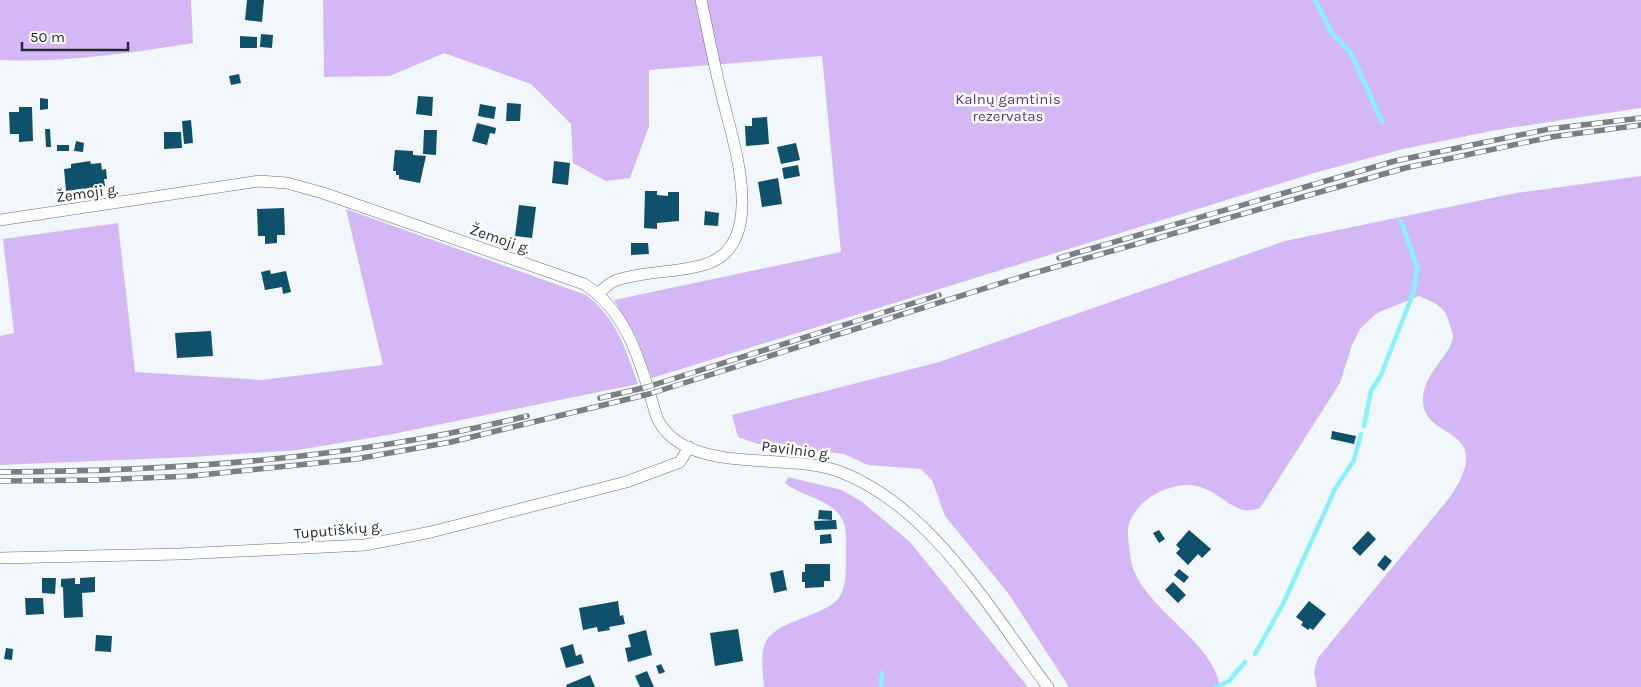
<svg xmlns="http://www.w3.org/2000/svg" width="1641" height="687" font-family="Karla,sans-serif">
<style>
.green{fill:#d3b8f5}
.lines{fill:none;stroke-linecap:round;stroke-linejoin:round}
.stream{stroke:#87f1fe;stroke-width:4.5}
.building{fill:#0f506a}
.minor-casing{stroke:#636e7d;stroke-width:12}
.minor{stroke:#fff;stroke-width:11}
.rail-casing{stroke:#7a7f86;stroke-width:5.5}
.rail{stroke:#fff;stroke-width:4;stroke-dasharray:11;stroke-linecap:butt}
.labels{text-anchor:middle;stroke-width:5;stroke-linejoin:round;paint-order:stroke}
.park-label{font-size:15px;fill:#612d8e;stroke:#fff}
.street-label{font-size:15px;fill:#24292f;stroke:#fff}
</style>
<rect width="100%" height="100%" fill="#f2f7fe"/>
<!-- green -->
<g class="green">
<path d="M0 0H191L193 43C130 53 64 63 0 60Z"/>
<polygon points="323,0 1641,0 1641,108 1496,130 1403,149 1314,173 652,378 636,336 614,300 841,252 822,56 649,70 649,126 630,178 606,181 573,163 571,124 531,84 444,53 390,76 324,77"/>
<path d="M1641 176V687H1317L1314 672 1318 658 1450 497C1498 425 1425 442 1423 402 1422 373 1451 356 1453 337 1453 332 1450 326 1449 322 1445 306 1433 302 1419 296L1377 313 1360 329 1352 345 1340 383 1260 508C1228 521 1217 475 1173 487 1155 492 1141 501 1132 517 1126 527 1128 535 1129 546 1130 552 1130 560 1132 565 1145 610 1214 641 1220 687H1069L1008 593 945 516 932 480 921 469 868 465 844 454 758 444 738 437 732 415 939 362 1285 241 1516 193Z"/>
<path d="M346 209 586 295C616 317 626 350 638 384L388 435 298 450 192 457 0 465V336L14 333 3 239 118 223 135 372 262 380 383 365Z"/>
<path d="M788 477 842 490 861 501 910 542 1028 687H764C763 673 759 650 768 638 775 630 783 626 793 622 839 603 847 605 846 552 846 539 848 523 837 512 822 497 801 496 785 483Z"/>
</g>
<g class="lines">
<!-- stream -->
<g class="stream">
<polyline points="1315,0 1332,33 1351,53 1382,122"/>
<polyline points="1364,426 1371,391 1381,375 1414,291 1417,267 1401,221"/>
<polyline points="1255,654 1284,602 1335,489 1354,460 1361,434"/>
<polyline points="881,687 882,673"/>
<polyline points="1216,687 1229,681 1245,662"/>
</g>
</g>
<!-- building -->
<g class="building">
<polygon points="247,0 264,0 262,22 245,20"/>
<polygon points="261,34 273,35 272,48 260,47"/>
<polygon points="240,36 257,37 257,48 240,48"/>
<polygon points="239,74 241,83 231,85 229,76"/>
<polygon points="418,96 433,97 432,116 416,114"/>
<polygon points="40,98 48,99 48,109 40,110"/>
<polygon points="507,103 521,104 520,121 506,121"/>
<polygon points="480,104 496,107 494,119 478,116"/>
<polygon points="19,107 32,107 33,141 19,142 19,134 10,134 9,112 19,112"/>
<polygon points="767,117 769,144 746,146 745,126 752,126 752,118"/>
<polygon points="191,120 193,143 184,144 182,121"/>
<polygon points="477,123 496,128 495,134 490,133 487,145 472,141"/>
<polygon points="45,129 50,129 51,147 46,147"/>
<polygon points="424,130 437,130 436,155 423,154"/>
<polygon points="164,132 181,132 182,148 164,149"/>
<polygon points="76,141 84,143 83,152 74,151"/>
<polygon points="796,143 800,160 781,164 777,147"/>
<rect x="57" y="145" width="12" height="6"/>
<polygon points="395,150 413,151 413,155 426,156 420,183 399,179 399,175 396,175 396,171 393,171"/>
<polygon points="90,161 91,164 101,163 102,170 106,169 107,179 104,179 105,186 66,191 64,169 71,168 71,164"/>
<polygon points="554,161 570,163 568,185 552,183"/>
<polygon points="798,165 800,176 784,179 782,168"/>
<polygon points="778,178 782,204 762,207 758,182"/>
<polygon points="645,191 657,191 657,195 668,196 668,192 679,192 679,221 657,223 657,229 644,228"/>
<polygon points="519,205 536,207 532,238 515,236"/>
<polygon points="284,208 285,235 277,235 277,243 265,244 265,236 258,236 257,209"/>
<polygon points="705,211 719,213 718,226 704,225"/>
<polygon points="631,243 648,243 649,254 631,255"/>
<polygon points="270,270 271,274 286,271 291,292 283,294 282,287 265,290 261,272"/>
<polygon points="211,331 213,356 177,358 175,333"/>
<polygon points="1332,431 1356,436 1354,444 1331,439"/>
<polygon points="819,510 832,511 832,520 818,519"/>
<polygon points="836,520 837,529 815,530 814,521"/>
<polygon points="1159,530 1165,539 1159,543 1153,533"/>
<polygon points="1189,530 1211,549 1202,558 1198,554 1188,565 1176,553 1180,549 1176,545"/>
<polygon points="1368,531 1376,539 1360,556 1352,548"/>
<polygon points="831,534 832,543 820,544 820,535"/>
<polygon points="1385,555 1392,561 1384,571 1377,565"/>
<polygon points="805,564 830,564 830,581 824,581 824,587 805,588 805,582 802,582 802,572 805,572"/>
<polygon points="1179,569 1189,577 1184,583 1174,575"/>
<polygon points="783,570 787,590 774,593 770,573"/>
<polygon points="95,577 95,592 82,593 83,617 64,618 63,587 61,587 61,579 75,578 75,584 80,584 80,578"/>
<polygon points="42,578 56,578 55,594 42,593"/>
<polygon points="1173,582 1186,595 1178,603 1165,590"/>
<polygon points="25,598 43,598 44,614 26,615"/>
<polygon points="618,601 620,616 623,615 625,624 609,627 610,630 598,632 597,627 583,630 579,608"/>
<polygon points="1309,601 1326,614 1313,630 1310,628 1308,630 1301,625 1303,622 1296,617"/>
<polygon points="738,629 743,661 715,666 710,633"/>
<polygon points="646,630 652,655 628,662 625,648 631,647 628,635"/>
<polygon points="96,635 112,636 111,652 95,651"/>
<polygon points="573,644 576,656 581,654 584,663 566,668 560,648"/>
<polygon points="6,648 13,649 12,660 4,659"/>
<polygon points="661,664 665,672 659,674 656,666"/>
<polygon points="647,671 654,687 640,687 635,676"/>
<polygon points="590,675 595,687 567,687 566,685"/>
</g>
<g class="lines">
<!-- minor casing -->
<g class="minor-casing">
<g id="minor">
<path d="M0 220 259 181 287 183 323 193 584 284C630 313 642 369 657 418 684 476 786 452 838 471 931 505 991 612 1048 687"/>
<path d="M598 293C604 289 610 282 617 280 644 271 675 273 703 265 770 247 733 142 722 96 714 65 708 32 701 0"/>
<polyline points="0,558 179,554 365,545 431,532 626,482 680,462 689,447"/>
</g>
</g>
<!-- minor -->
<use href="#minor" class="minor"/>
<!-- rail casing -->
<g class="rail-casing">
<g id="rail">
<polyline points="1059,258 1395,161 1549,129 1641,118"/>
<polyline points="600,398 647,387 939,295"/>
<path d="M0 472C177 471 355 459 527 416"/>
<polyline points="0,481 97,480 191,476 356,459 451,442 649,394 1027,275 1405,168 1551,137 1641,125"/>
</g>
</g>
<!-- rail -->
<use href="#rail" class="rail"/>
</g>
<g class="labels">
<!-- park labels -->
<g class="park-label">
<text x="1008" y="104">Kalnų gamtinis<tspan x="1008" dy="17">rezervatas</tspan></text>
</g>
<!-- street labels -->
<g class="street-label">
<text transform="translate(87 193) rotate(-8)" y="5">Žemoji g.</text>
<text transform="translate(500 239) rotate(19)" y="5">Žemoji g.</text>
<text transform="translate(796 450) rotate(7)" y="5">Pavilnio g.</text>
<text transform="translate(338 530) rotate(-5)" y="5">Tuputiškių g.</text>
</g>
</g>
<!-- scale -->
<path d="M22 42v8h106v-8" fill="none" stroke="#24292f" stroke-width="2.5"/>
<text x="30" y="42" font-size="15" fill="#24292f" stroke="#ffffff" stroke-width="4" paint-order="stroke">50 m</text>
</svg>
